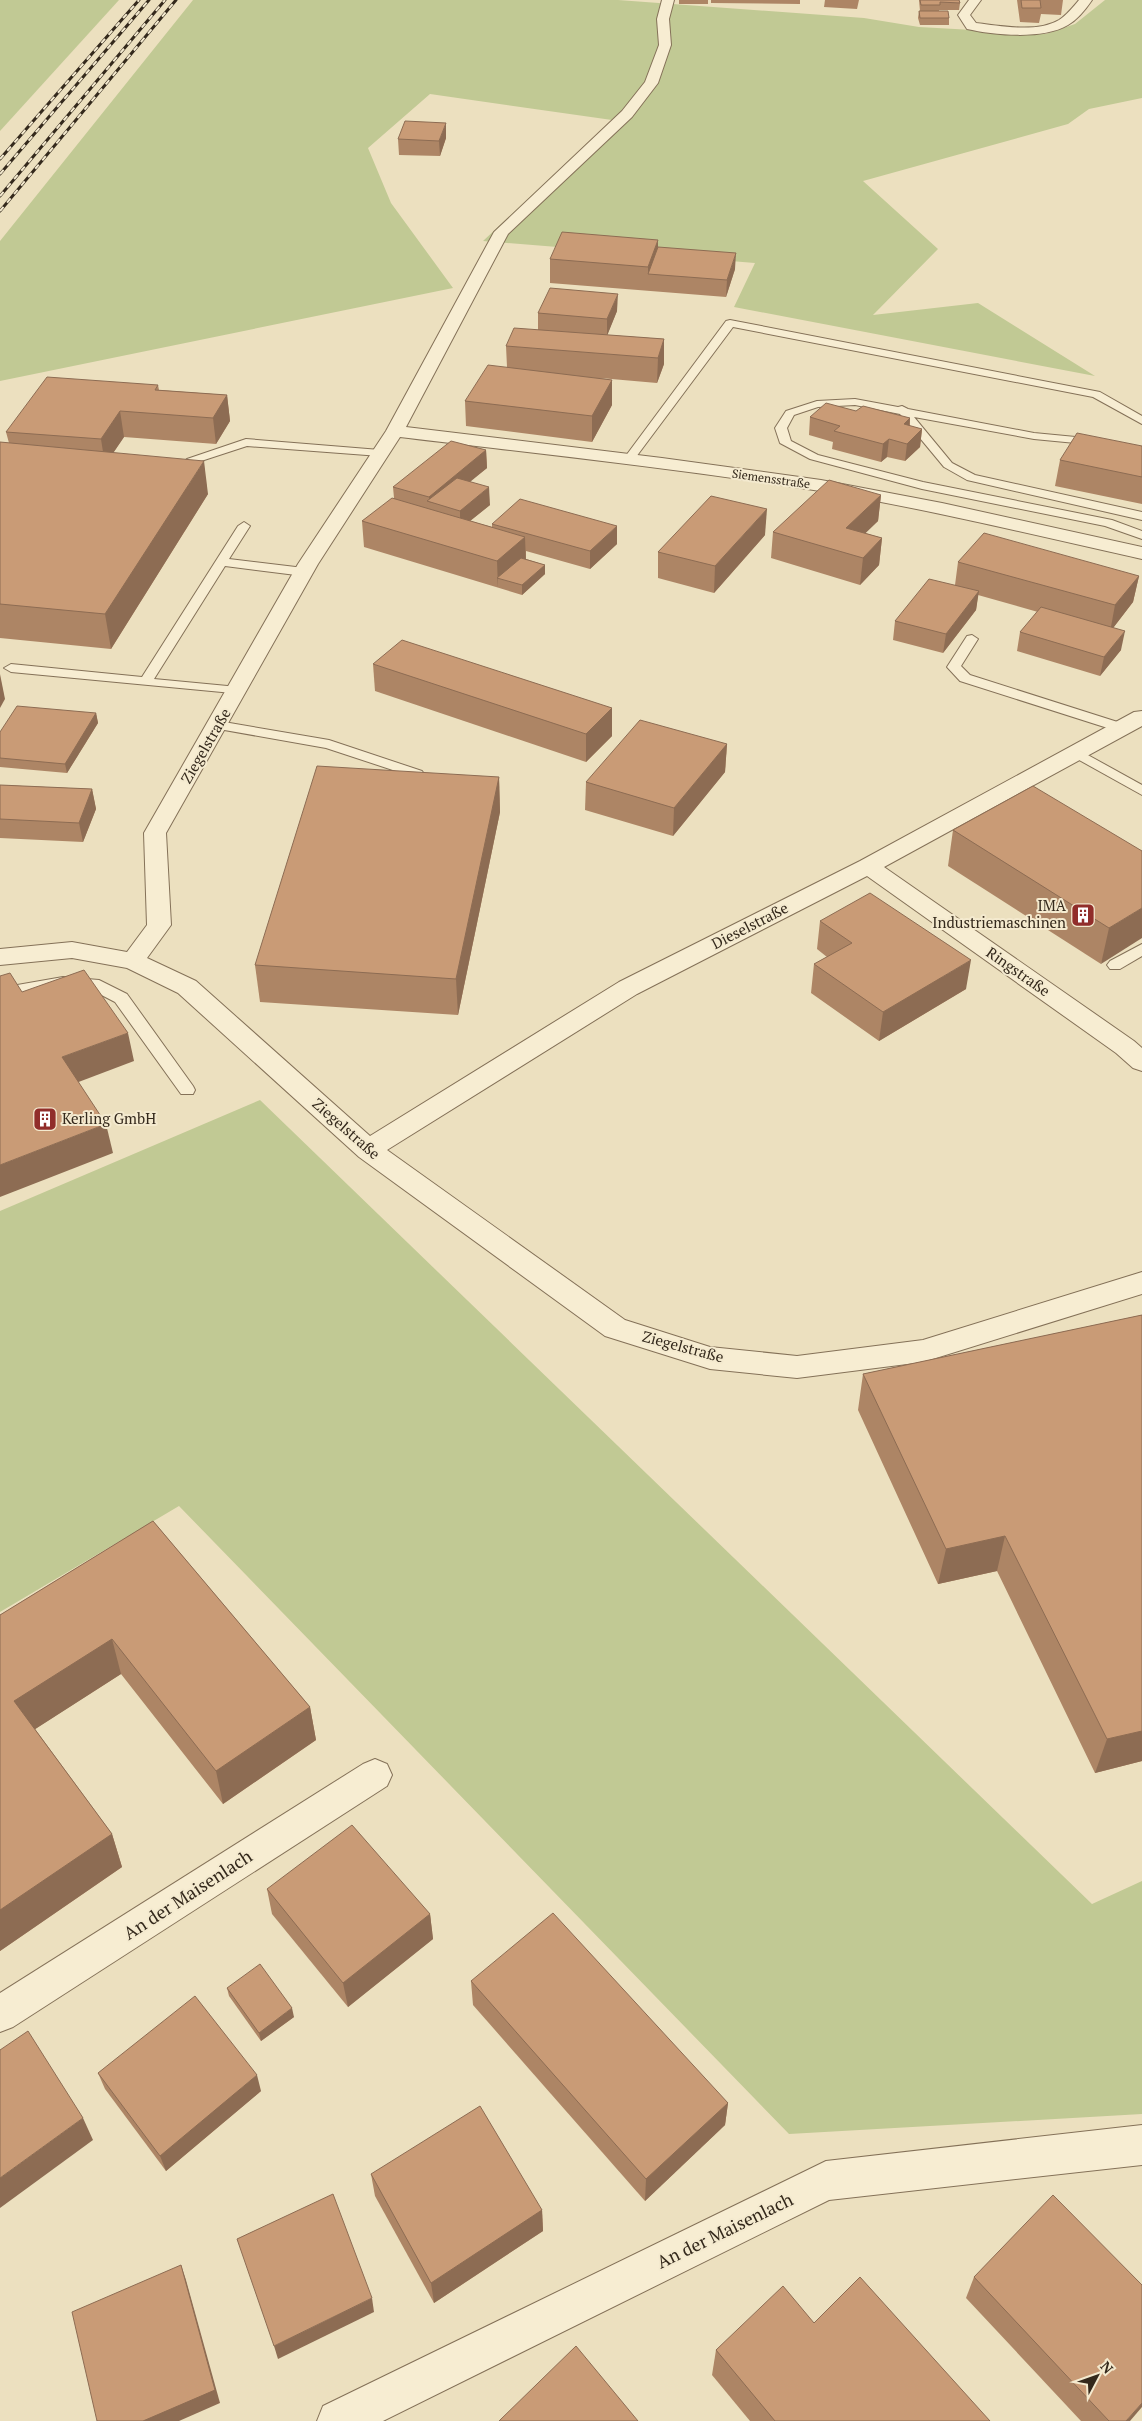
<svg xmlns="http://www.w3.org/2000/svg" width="1142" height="2421" font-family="'PT Serif',serif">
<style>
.green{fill:#c1c994}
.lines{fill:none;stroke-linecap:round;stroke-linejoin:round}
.service-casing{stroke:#847158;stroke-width:2}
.minor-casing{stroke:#847158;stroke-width:2}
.service{fill:#f7edd2;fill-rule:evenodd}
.minor{fill:#f7edd2;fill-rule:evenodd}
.rail-casing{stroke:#34291c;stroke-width:3}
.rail{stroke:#f4eacf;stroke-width:2;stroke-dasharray:5.5;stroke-linecap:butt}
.wall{fill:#ad8565}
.shaded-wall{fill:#8d6c53}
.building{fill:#c99b76;stroke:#8d6c53}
.labels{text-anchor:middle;stroke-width:4;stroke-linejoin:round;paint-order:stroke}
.far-street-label{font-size:12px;fill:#34291c;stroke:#f4eacf}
.street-label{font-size:15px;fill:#34291c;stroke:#f4eacf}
.poi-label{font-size:15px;fill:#34291c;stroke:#f4eacf;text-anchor:end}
.near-street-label{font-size:18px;fill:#34291c;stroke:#f4eacf}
</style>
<rect width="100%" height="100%" fill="#ece0bf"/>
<!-- green -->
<g class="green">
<polygon points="0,0 119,0 0,131"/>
<polygon points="193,0 618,0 864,18 919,27 1046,34 1075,24 1105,0 1142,0 1142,98 1089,109 1068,124 863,181 938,249 873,315 978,303 1095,376 734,307 755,263 483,241 612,120 430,94 368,148 391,203 453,288 0,381 0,241"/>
<polygon points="260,1100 1092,1904 1142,1881 1142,2114 789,2134 179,1506 0,1612 0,1211"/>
</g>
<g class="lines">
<!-- service casing -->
<g class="service-casing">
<g id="service">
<polygon points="730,320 1100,392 1142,416 1142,424 1093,397 733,327 633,461 625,461 625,457 726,321"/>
<polygon points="855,399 898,407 902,406 908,409 1034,433 1086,438 1142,449 1142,455 1086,444 1034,439 914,417 952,463 975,475 1142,512 1142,520 967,480 944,467 900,414 855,405 818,407 794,415 787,428 791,441 818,455 923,482 1112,520 1142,531 1142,539 1105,526 922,489 810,459 780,443 775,428 786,411 817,401"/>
<polygon points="246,439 380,450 386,453 380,456 247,446 195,463 191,464 185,461 187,459"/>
<polygon points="244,522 250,526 229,559 304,568 310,572 304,576 225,566 154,679 238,687 243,688 245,691 243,694 11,672 4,668 11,664 142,677 238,526"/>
<polygon points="972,635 978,639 961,666 970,675 1127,725 1129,728 1127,731 1117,731 960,681 947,667 967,636"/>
<polygon points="218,721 329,740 422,771 424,774 417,778 326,748 213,728 211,725"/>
<polygon points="1077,749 1142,785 1142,795 1072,756 1070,753"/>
<polygon points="1142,944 1142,956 1120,969 1110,969 1107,965 1110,961"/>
<polygon points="63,977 99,980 127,994 193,1086 195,1090 193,1094 181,1094 115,1002 90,989 63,987 0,998 0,988"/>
</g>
</g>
<!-- minor casing -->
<g class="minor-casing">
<g id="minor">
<path d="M662 0H674L669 19 671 45 658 83 632 117 508 234 406 427 662 458 821 480 942 503 1142 547V559C1035 535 928 509 820 491 681 469 540 454 400 437L318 564 166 833 171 925 147 958 196 981 370 1136 619 982 860 861 1134 712 1142 711V726L884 867 1134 1041 1142 1048V1071L1133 1068 1116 1053 867 876 637 994 387 1150 625 1320 710 1347 797 1356 923 1340 1142 1272V1294L923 1362 797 1378 710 1369 605 1336 359 1157 178 993 127 968 72 958 0 965V949L72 942 127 952 147 925 144 833 298 564 386 431 494 232 622 111 645 82 659 45 657 19Z"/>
<path d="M969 0H981L970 15 976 23C1001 26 1037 33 1059 20 1067 15 1073 7 1079 0H1092C1086 9 1077 20 1068 25 1043 40 994 35 967 29L958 15Z"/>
<polygon points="375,1759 387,1764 392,1775 387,1786 13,2027 0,2032 0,1993 363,1764"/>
<polygon points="1142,2125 1142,2165 829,2200 383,2421 317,2421 323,2406 826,2161"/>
</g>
</g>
<!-- service -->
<use href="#service" class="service"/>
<!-- minor -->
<use href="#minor" class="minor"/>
<!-- rail casing -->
<g class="rail-casing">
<g id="rail">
<polyline points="0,159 139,0"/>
<polyline points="0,174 149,0"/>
<polyline points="0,196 165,0"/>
<polyline points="0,211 176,0"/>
</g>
</g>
<!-- rail -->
<use href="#rail" class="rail"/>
</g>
<!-- wall -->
<g class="wall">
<rect x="679" y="0" width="29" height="4"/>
<polygon points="711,0 800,0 800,4 711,3"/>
<polygon points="825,0 859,0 857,9 824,7"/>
<polygon points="919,0 959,0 960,3 959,10 939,10 939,11 949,18 949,25 920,25 918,18 919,11 920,11"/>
<polygon points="1017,0 1063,0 1061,15 1041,14 1039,23 1020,22"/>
<polygon points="446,138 440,156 399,155 398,139"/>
<polygon points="658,247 735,269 726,297 550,283 550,259"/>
<polygon points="617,311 607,335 664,339 664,364 657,383 600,378 612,380 612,405 592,442 466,426 465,401 507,367 506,346 538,330 538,313"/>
<polygon points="158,385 159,390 227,395 230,421 216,444 124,437 113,453 208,494 111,649 0,638 0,442 9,443 6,432"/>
<polygon points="856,411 910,418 910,426 922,429 920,447 905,461 887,457 881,462 832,449 833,442 809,435 810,417"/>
<polygon points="1142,446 1142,504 1055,486 1060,460"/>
<polygon points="486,450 487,468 470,481 490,505 470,521 492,527 492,524 617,544 590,569 526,551 526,559 545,565 545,574 522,595 364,547 362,521 394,498 393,487"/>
<polygon points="881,495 878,521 865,533 882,538 879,565 860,585 771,558 773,532"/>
<polygon points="765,535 714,593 658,578 658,552"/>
<polygon points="958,562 1139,576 1133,602 1113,628 1121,650 1100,676 1017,651 1020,632 1038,612 978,595 976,610 943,653 893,640 895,621 955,585"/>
<polygon points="373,664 612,736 586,762 375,691"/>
<polygon points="96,713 98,723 67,773 0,767 0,732"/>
<polygon points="727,744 725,772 673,836 585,810 586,782"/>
<polygon points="499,777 500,812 458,1015 260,1002 255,965"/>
<polygon points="0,785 92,789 96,809 83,842 0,838"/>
<polygon points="953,830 1142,851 1101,964 948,866"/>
<polygon points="820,921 966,989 879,1041 811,993 814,964 827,957 817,949"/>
<polygon points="1142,1315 1142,1761 1095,1773 997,1571 938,1584 858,1410 863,1374"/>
<polygon points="153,1521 310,1707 316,1740 223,1804 121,1674 35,1729 112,1834 122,1867 0,1951 0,1615"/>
<polygon points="267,1889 430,1914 433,1939 348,2007 272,1914"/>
<polygon points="471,1981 728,2103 725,2125 645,2201 473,2005"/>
<polygon points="227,1988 294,2017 261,2041 229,1996"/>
<polygon points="98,2073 261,2091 166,2171 105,2089"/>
<polygon points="371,2174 542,2210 543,2231 434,2303 375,2196"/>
<polygon points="974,2277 1130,2421 1081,2421 966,2298"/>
<polygon points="814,2323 990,2421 750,2421 712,2375 716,2350"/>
</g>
<!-- shaded-wall -->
<g class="shaded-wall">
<polygon points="446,123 446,138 440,156 439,141"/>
<polygon points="658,240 658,263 648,274 648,267"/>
<polygon points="736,253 735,269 726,297 727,280"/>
<polygon points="618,294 617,311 607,336 607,319"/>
<polygon points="664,339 664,364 657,383 658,358"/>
<polygon points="612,380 612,405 592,442 592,416"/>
<polygon points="227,395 230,421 216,444 213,418"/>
<polygon points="120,411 124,437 105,465 101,439"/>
<polygon points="910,418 908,436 904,424"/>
<polygon points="922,429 920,447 905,461 907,444"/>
<polygon points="889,439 887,457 881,462 883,444"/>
<polygon points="486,450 487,468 442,505 429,502 429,497"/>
<polygon points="204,461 208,494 111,649 105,614"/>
<polygon points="489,487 490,505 460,529 460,511"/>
<polygon points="881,495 878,521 845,553 846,528"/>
<polygon points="767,509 765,535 714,593 715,566"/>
<polygon points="617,526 617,544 590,569 590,551"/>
<polygon points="525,537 526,563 497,578 498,588 497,561"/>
<polygon points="882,538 879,565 860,585 863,558"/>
<polygon points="545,565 545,574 522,595 522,585"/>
<polygon points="1139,576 1133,602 1110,632 1115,605"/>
<polygon points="979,591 976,610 943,653 946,634"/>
<polygon points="1125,631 1121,650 1100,676 1104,657"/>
<polygon points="0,674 5,699 0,708"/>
<polygon points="612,708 612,736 586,762 586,734"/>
<polygon points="96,713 98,723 67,773 65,764"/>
<polygon points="727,744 725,772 673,836 674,808"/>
<polygon points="499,777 500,812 458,1015 456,979"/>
<polygon points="92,789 96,809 83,842 79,823"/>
<polygon points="1142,908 1142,938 1101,964 1109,928"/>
<polygon points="971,960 966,989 879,1041 883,1012"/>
<polygon points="128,1033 134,1061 68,1086 62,1057"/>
<polygon points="106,1124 113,1153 0,1197 0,1165"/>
<polygon points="1005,1536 997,1571 938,1584 946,1549"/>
<polygon points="112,1639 121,1674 26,1735 14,1701"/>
<polygon points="310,1707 316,1740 223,1804 216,1771"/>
<polygon points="1142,1731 1142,1761 1095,1773 1107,1739"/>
<polygon points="112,1834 122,1867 0,1951 0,1910"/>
<polygon points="430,1914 433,1939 348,2007 343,1983"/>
<polygon points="292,2008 294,2017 261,2041 259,2033"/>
<polygon points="257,2075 261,2091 166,2171 160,2156"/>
<polygon points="728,2103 725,2125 645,2201 646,2179"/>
<polygon points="83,2118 93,2140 0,2208 0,2178"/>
<polygon points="542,2210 543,2231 434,2303 431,2283"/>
<polygon points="181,2265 186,2280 220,2403 179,2421 143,2421"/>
<polygon points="372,2298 374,2312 278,2359 274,2346"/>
<polygon points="1142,2403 1142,2407 1130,2421 1126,2421"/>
</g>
<!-- building -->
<g class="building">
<polygon points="920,0 959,0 960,3 940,2 940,5 921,5"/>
<polygon points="1021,0 1040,0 1041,8 1022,8"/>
<polygon points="919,11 948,11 949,18 920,18"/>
<polygon points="405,121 446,123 439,141 398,139"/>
<polygon points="562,232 658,240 648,267 550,259"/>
<polygon points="658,247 736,253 727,280 648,274"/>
<polygon points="550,288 618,294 607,319 538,313"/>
<polygon points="514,328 664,339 658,358 506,346"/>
<polygon points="488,365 612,380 592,416 465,401"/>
<polygon points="47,377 158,385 155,390 227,395 213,418 120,411 101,439 6,432"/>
<polygon points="826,403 856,411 863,406 910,418 904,424 922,429 907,444 889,439 883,444 834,431 840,426 810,417"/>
<polygon points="1077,433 1142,446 1142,477 1060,460"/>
<polygon points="451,441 486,450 429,497 393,487"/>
<polygon points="0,442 204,461 105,614 0,604"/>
<polygon points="457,478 489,487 460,511 427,501"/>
<polygon points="829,480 881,495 846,528 882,538 863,558 773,532"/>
<polygon points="711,496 767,509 715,566 658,552"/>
<polygon points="392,498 525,537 497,561 362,521"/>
<polygon points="520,499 617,526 590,551 492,524"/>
<polygon points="984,533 1139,576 1115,605 958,562"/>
<polygon points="521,558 545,565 522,585 497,578"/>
<polygon points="929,579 979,591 946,634 895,621"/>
<polygon points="1041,607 1125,631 1104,657 1020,632"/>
<polygon points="402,640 612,708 586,734 373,664"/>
<polygon points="17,706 96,713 65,764 0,758 0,732"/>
<polygon points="640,720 727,744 674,808 586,782"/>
<polygon points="317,766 499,777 456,979 255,965"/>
<polygon points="0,785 92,789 79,823 0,819"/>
<polygon points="1033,786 1142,851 1142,908 1109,928 953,830"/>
<polygon points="870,893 971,960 883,1012 814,964 852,943 820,921"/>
<polygon points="84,970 128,1033 62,1057 106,1124 0,1165 0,976 10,973 22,992"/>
<polygon points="1142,1315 1142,1731 1107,1739 1005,1536 946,1549 863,1374"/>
<polygon points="153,1521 310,1707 216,1771 112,1639 14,1701 112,1834 0,1910 0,1615"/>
<polygon points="352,1825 430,1914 343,1983 267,1889"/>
<polygon points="553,1913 728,2103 646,2179 471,1981"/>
<polygon points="260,1964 292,2008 259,2033 227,1988"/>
<polygon points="195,1996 257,2075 160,2156 98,2073"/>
<polygon points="28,2031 83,2118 0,2178 0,2050"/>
<polygon points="480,2106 542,2210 431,2283 371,2174"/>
<polygon points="333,2194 372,2298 274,2346 237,2239"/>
<polygon points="1053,2195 1142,2285 1142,2403 1126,2421 1109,2421 974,2277"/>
<polygon points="181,2265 215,2390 143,2421 97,2421 72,2312"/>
<polygon points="860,2277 990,2421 775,2421 716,2350 783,2286 814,2323"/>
<polygon points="576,2346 638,2421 499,2421"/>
</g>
<!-- icons -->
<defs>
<g id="building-square" transform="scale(1.25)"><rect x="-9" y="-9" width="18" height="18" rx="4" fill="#912d2a" stroke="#f4eacf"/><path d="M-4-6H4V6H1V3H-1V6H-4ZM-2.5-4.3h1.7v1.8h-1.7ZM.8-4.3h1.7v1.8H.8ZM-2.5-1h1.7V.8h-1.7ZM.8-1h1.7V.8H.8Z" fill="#fff"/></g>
</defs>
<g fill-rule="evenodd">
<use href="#building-square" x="1083" y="915"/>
<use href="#building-square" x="45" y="1119"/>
</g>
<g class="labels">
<!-- far-street labels -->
<g class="far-street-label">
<text transform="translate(771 479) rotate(8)" y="4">Siemensstraße</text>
</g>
<!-- street labels -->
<g class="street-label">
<text transform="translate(206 746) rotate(-60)" y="5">Ziegelstraße</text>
<text transform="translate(750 926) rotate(-27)" y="5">Dieselstraße</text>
<text transform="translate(1018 972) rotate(35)" y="5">Ringstraße</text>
<text transform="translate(346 1129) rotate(41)" y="5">Ziegelstraße</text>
<text transform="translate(683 1347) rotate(15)" y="5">Ziegelstraße</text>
</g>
<!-- poi labels -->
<g class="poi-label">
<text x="1066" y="911">IMA<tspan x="1066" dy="17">Industriemaschinen</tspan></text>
<text x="62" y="1124" text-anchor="start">Kerling GmbH</text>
</g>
<!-- near-street labels -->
<g class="near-street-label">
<text transform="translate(188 1895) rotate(-33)" y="6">An der Maisenlach</text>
<text transform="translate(725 2231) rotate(-26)" y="6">An der Maisenlach</text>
</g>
</g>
<!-- north arrow -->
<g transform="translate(1097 2376) rotate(49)" stroke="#f4eacf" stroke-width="4" paint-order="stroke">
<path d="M0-4L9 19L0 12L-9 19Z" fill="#34291c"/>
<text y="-8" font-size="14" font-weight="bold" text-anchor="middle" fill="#34291c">N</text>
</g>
</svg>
